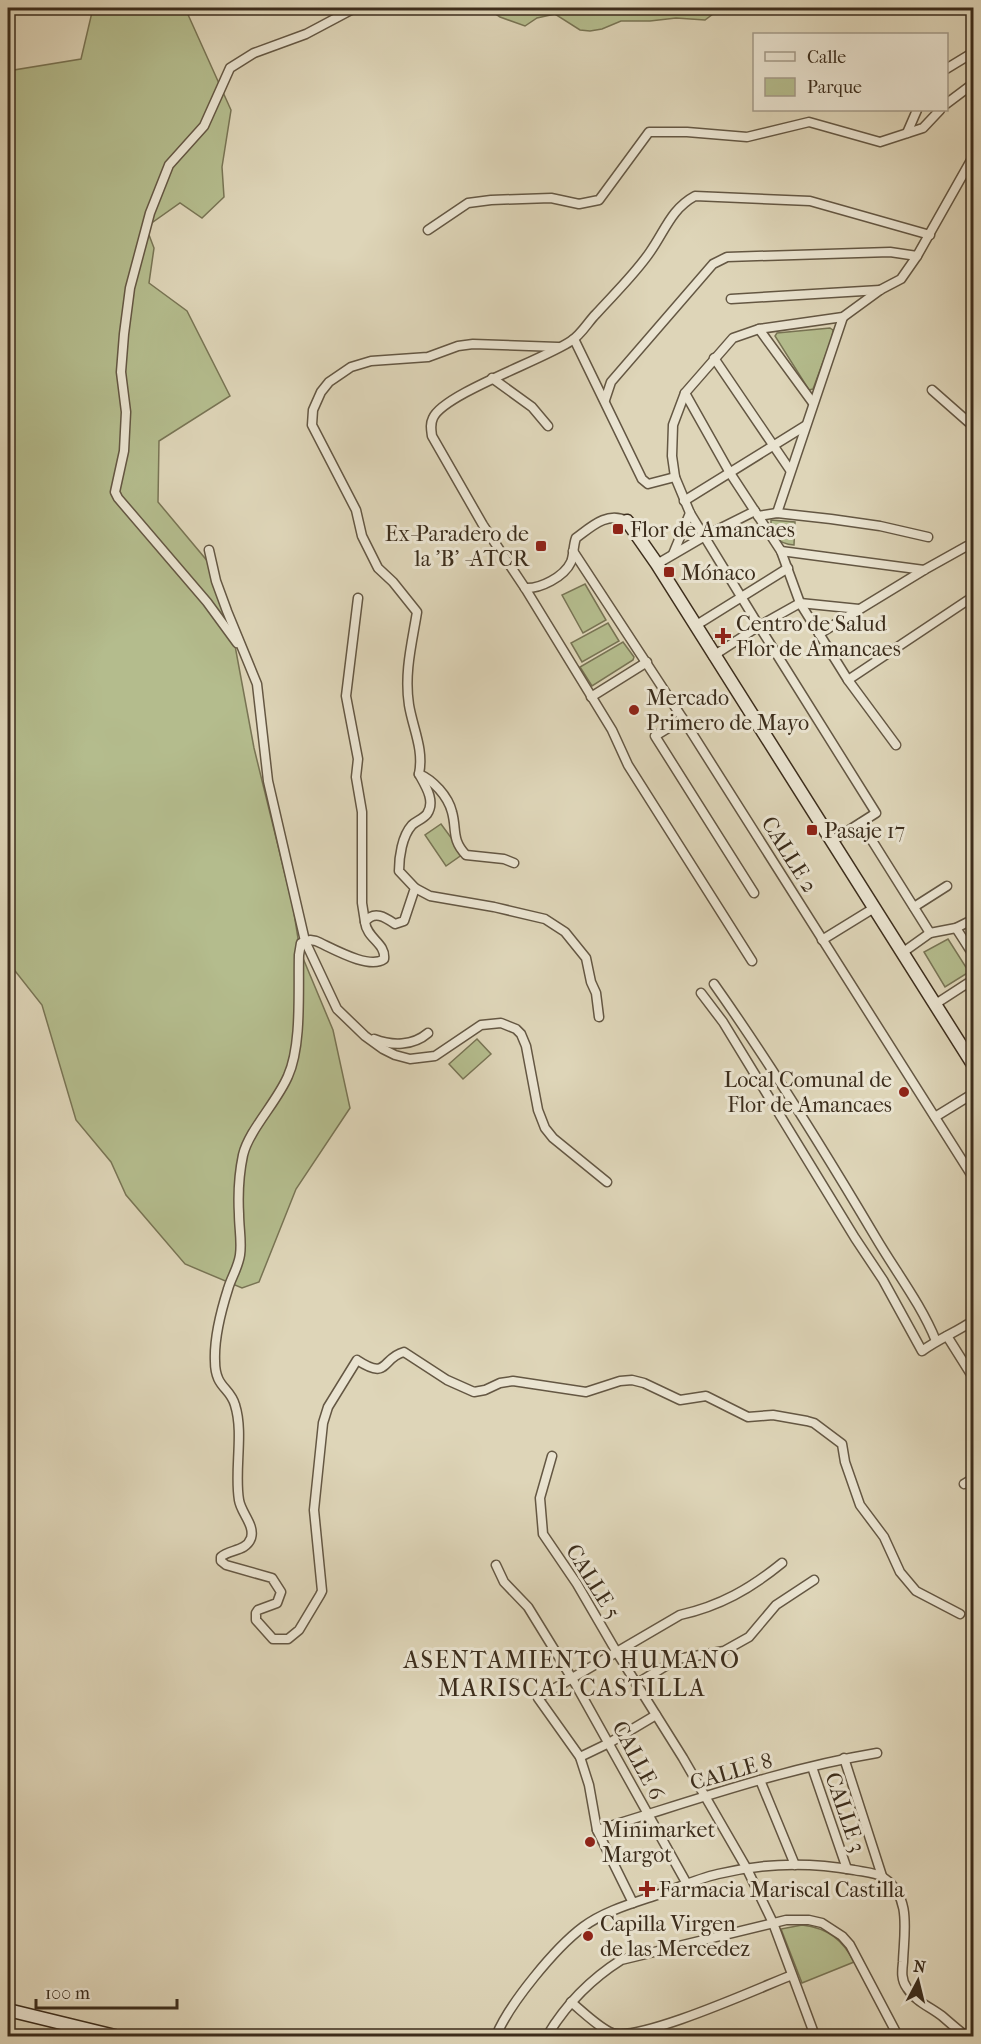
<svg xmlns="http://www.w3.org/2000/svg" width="981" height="2044" font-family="'IM FELL French Canon',serif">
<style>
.green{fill:#b4bc8d;stroke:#787454;stroke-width:1.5}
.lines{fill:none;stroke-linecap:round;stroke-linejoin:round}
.street-casing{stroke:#645743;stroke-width:11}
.secondary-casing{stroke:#3c2d1c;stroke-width:15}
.street{stroke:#eae4d1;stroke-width:8}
.secondary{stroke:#eae4d1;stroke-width:12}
.poi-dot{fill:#8f2418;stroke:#eae4d1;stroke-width:2}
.labels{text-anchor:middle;stroke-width:6;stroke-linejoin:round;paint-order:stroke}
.poi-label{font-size:22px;fill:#3c2d1c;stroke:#eae4d1;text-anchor:start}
.street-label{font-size:22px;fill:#3c2d1c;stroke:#eae4d1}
.neighbourhood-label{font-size:24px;letter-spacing:1.5px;fill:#3c2d1c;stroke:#eae4d1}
</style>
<rect width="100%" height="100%" fill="#ded5b8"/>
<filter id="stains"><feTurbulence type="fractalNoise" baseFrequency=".00333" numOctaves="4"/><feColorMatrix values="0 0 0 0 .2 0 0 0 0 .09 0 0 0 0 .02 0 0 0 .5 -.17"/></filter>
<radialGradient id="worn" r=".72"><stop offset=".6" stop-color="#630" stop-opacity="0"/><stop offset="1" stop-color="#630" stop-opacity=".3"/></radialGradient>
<!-- green -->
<g class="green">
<polygon points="93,8 185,8 231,110 222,167 224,197 202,218 180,203 146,227 154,248 149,283 187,311 230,396 159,441 158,502 209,563 228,608 254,748 293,907 300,951 333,1030 350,1108 296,1189 259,1282 242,1288 185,1264 126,1195 111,1162 76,1120 42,1005 8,962 8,71 81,59"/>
<polygon points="487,8 721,8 705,20 676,18 650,21 621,21 602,29 590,31 580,30 555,14 537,18 525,26 500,17"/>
<polygon points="830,328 833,330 832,338 813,389 809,390 775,336 777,333"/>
<path d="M771 520 795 522 794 545C778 544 770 535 771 520Z"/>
<polygon points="585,584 606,620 583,633 562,595"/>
<polygon points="608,623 619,641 582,662 571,643"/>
<polygon points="623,642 634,657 633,660 592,686 580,667"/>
<polygon points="441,824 463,854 446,866 425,835"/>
<polygon points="948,939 969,972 945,987 924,952"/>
<polygon points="477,1039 491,1054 463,1079 449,1064"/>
<path d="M802 1925C828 1928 843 1940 854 1962L802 1983 781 1929Z"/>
</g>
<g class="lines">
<!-- street casing -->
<g class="street-casing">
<g id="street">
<polyline points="946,69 974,52"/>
<polyline points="946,104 974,83"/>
<polyline points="907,133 917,110"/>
<polyline points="428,230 468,203 491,200 551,198 579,204 599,200 649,132 687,132 747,137 809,122 880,142 923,128 940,110"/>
<polyline points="731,299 880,290"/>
<polyline points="759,329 813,403"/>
<polyline points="574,339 642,479 648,484 675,477"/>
<polyline points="714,358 790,470"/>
<polyline points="492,378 532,407 548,426"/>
<polyline points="932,390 974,427"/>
<polyline points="685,393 730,473 781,551 800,603 848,680 896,745"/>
<polyline points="605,400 611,382 713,264 727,257 890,252 917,256"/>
<polyline points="684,501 805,426"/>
<polyline points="777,513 843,317"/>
<polyline points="758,516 777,513 831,519 880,526 928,537"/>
<polyline points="209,550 216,581 227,611 257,684 268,781 305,941 337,1009 365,1036 383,1049 395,1055 410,1059 435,1056 481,1025 501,1023 516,1029 521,1034 526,1046 538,1110 545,1128 553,1138 607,1182"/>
<polyline points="573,551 683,719 974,1179"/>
<polyline points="781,551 924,570"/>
<polyline points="673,554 690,513"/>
<polyline points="657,564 705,536 755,511"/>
<path d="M525 588C540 589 564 577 571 562 574 555 573 546 576 538 591 527 607 511 627 521"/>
<polyline points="358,598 346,696 358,759 356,777 362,812 362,903 365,922"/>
<polyline points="695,626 788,568"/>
<polyline points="819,634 924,570 967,546"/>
<polyline points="237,643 207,602 118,498 115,492 124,451 126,412 121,372 124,334 130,288 150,213 169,165 204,126 230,68 254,53 306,34 355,8"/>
<polyline points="713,656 759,626 800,603 859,609"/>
<polyline points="848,680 974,596"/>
<polyline points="591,697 647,662"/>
<polyline points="683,719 655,736 754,893"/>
<path d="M419 774C425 785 436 801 427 814 423 819 416 821 412 825 402 836 399 857 399 871L415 888 404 921 395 924C385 917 374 910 365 922 367 939 386 943 384 959 369 970 332 948 316 941L310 940 301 943 299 955C298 990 302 1045 288 1076 277 1102 249 1130 243 1155 239 1174 238 1196 239 1214 239 1228 242 1242 240 1255 238 1268 231 1278 228 1289 221 1311 214 1338 215 1361 215 1388 230 1387 235 1405 244 1433 234 1471 239 1500 241 1513 255 1525 251 1538 246 1552 229 1549 221 1557V1561L226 1565 272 1578 281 1592 277 1603 258 1610 256 1613V1620L273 1639H288L299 1630 320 1595 322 1591 314 1510 323 1423 328 1407 357 1360C389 1381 381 1358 404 1352L447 1380 474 1392 485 1390 500 1383 513 1381 586 1392 620 1381 632 1380 644 1383 680 1400 706 1396 748 1417 773 1415 807 1421 814 1423 842 1444 845 1462 860 1505 884 1537 900 1572 916 1591 960 1614"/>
<polyline points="861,823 930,933"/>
<polyline points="832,841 876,813 759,626 690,513 675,477 672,456 673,425 685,393 733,338 759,329 843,317 880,290 901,279 917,256 974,155"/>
<path d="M514 863 504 859 466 855C451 839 457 830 452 812 448 796 433 780 419 774 424 749 413 729 409 705 404 673 412 643 417 612L393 582 378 568 362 536 356 510 312 425 313 410 321 392 329 382 351 367 371 361 428 357 458 346 473 344 558 347"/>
<polyline points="415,888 430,896 494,907 545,919 565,932 586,958 591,982 596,993 599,1017"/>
<polyline points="914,907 947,886"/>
<polyline points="956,928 974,956"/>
<polyline points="822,940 874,908"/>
<polyline points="902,953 930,933 956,928 974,919"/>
<path d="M752 961 628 765 612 730 525 588 483 525 432 436C431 429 430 424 433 418 443 394 545 359 571 341 581 335 588 322 596 314 614 294 635 274 650 252 665 231 671 209 695 196L810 201 930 235"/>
<path d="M714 984C772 1066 825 1152 876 1238 896 1272 921 1304 936 1341"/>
<path d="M701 993 723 1022 855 1238 883 1280 922 1351C938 1339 957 1332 974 1320"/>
<polyline points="934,1005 974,979"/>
<path d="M374 1039C392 1046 413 1046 428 1033"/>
<polyline points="935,1117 974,1093"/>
<polyline points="947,1336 974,1379"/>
<polyline points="552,1456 540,1498 543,1534 577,1584 616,1651 683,1758 747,1869 773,1923 815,2036"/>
<polyline points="964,1484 974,1478"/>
<polyline points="496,1565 504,1582 528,1607 576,1685 687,1884"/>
<polyline points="636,1684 677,1659 724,1651 749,1637 776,1605 814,1580"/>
<polyline points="580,1757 609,1743 656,1715"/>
<polyline points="844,1758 882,1876"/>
<polyline points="812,1767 847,1869"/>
<polyline points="760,1780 795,1865"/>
<path d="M597 1830C690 1802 781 1769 877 1753"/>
<path d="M633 1903 597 1830 589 1785 580 1757 538 1698 680 1615C720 1606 750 1589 782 1563"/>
<path d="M571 2002C582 2011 599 2028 612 2033 640 2042 759 1988 792 1975"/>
<path d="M496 2036C509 2004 555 1948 583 1927 603 1912 630 1904 654 1896 675 1889 696 1879 718 1874 763 1863 809 1862 854 1870 863 1872 876 1872 884 1878 912 1897 904 1932 903 1962 902 1971 901 1980 907 1988 915 2001 930 2007 942 2016 950 2023 958 2030 966 2036"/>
<path d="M547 2036C565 2006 591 1979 621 1960L786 1920H809L822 1923 842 1936 850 1945 898 2036"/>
</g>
</g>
<!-- secondary casing -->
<g class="secondary-casing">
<g id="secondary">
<polyline points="627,521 657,564 974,1066"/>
<polyline points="8,2010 115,2036"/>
</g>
</g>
<!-- street -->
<use href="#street" class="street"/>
<!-- secondary -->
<use href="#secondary" class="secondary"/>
</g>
<!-- markers -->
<g class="poi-dot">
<rect x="612" y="523" width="12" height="12" rx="3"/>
<rect x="535" y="540" width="12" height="12" rx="3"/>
<rect x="663" y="566" width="12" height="12" rx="3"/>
<path d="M720 627h6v6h6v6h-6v6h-6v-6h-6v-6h6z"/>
<circle cx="634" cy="710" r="6"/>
<rect x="806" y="824" width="12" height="12" rx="3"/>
<circle cx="904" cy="1092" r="6"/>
<circle cx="590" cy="1842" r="6"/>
<path d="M644 1880h6v6h6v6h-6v6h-6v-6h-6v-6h6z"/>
<circle cx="588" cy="1936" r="6"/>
</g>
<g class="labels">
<!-- poi labels -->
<g class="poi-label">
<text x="630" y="537">Flor de Amancaes</text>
<text x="529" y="541" text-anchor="end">Ex-Paradero de<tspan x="529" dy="25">la 'B' -ATCR</tspan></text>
<text x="681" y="580">Mónaco</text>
<text x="736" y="631">Centro de Salud<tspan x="736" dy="25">Flor de Amancaes</tspan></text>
<text x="646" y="705">Mercado<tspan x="646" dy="25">Primero de Mayo</tspan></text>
<text x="824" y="838">Pasaje 17</text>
<text x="892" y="1087" text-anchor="end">Local Comunal de<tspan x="892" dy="25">Flor de Amancaes</tspan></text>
<text x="602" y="1837">Minimarket<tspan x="602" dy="25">Margot</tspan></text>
<text x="659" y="1897">Farmacia Mariscal Castilla</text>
<text x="600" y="1931">Capilla Virgen<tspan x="600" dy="25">de las Mercedez</tspan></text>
</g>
<!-- street labels -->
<g class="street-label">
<text transform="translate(790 854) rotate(58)" y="8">CALLE 2</text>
<text transform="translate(594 1581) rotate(58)" y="8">CALLE 5</text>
<text transform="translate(639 1760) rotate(62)" y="8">CALLE 6</text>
<text transform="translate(731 1771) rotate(-16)" y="8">CALLE 8</text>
<text transform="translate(846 1812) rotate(71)" y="8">CALLE 3</text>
</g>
<!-- neighbourhood labels -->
<g class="neighbourhood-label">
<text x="572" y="1668">ASENTAMIENTO HUMANO<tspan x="572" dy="28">MARISCAL CASTILLA</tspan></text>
</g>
</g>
<!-- margin -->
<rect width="981" height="2044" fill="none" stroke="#ded5b8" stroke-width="30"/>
<rect x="9" y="9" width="963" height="2026" fill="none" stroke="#3c2d1c" stroke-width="3"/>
<rect x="15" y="15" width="951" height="2014" fill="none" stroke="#3c2d1c" stroke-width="1.5"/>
<!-- legend -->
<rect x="753" y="33" width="195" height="78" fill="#eae4d1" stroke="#a49b89" stroke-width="1.5"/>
<rect x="765" y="52" width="30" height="9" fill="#eae4d1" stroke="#a49b89" stroke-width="1.5"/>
<text x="807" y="63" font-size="18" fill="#3c2d1c">Calle</text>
<rect x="765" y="78" width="30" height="18" fill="#b4bc8d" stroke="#a49b89" stroke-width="1.5"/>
<text x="807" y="93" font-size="18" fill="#3c2d1c">Parque</text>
<!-- north arrow -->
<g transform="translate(918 1981) rotate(7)" stroke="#eae4d1" stroke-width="4.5" paint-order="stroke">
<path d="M0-4.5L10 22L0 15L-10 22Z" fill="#3c2d1c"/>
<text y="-9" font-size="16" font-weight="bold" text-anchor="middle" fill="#3c2d1c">N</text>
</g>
<!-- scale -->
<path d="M36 1999v9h141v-9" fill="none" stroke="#3c2d1c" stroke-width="3"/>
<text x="45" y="1999" font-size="18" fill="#3c2d1c" stroke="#eae4d1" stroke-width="4.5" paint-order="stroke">100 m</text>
<rect width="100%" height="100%" filter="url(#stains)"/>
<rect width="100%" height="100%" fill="url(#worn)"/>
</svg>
